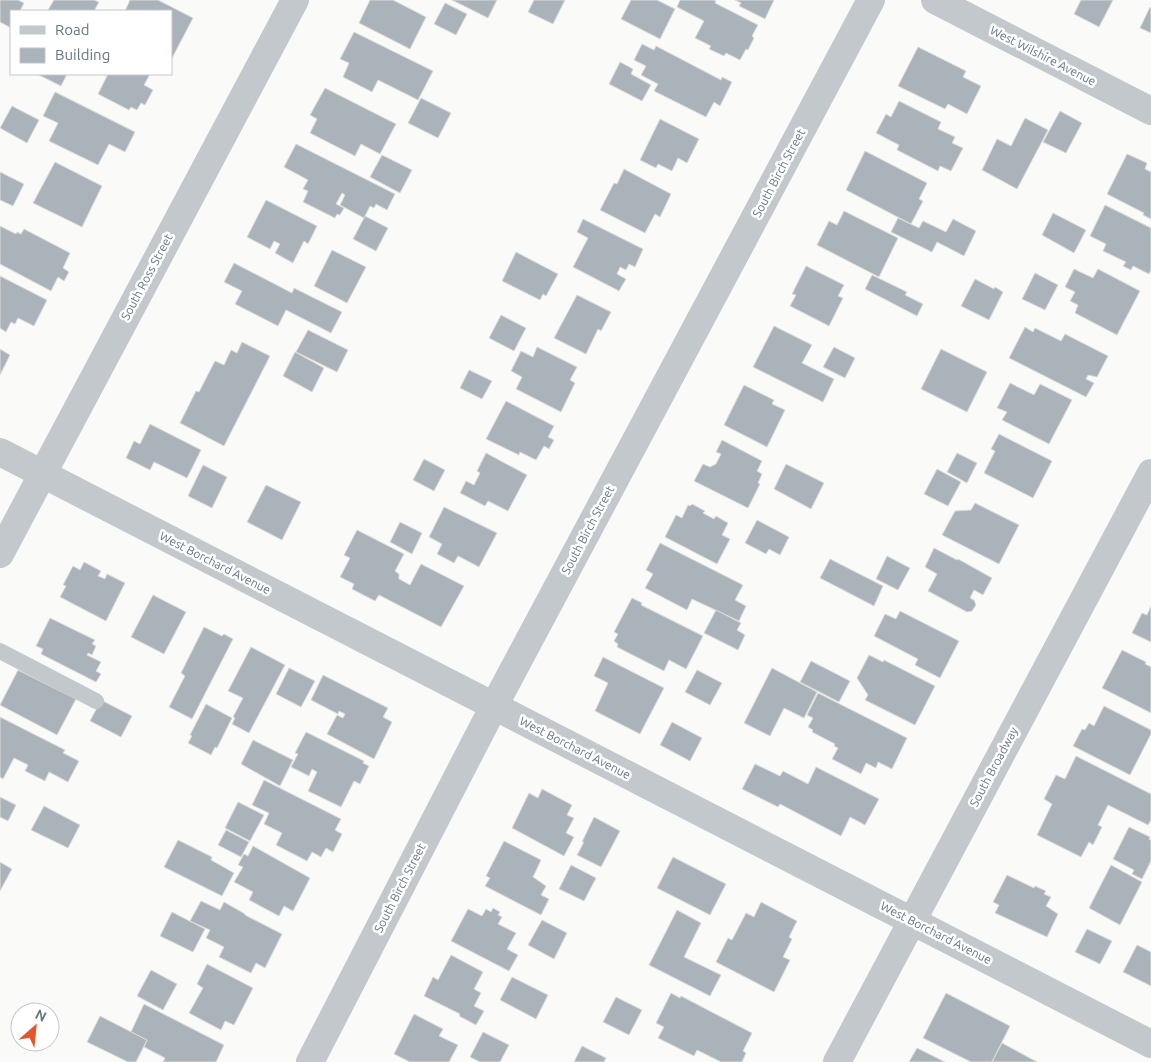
<svg xmlns="http://www.w3.org/2000/svg" width="1151" height="1062" font-family="Ubuntu,sans-serif">
<style>
.building{fill:#aab3b9;stroke:#dcdcda}
.lines{fill:none;stroke-linecap:round;stroke-linejoin:round}
.service{stroke:#c3c8cc;stroke-width:16}
.minor{stroke:#c3c8cc;stroke-width:28}
.labels{text-anchor:middle;stroke-width:5;stroke-linejoin:round;paint-order:stroke}
.street-label{font-size:12px;fill:#657683;stroke:#fff}
</style>
<rect width="100%" height="100%" fill="#fafaf8"/>
<!-- building -->
<g class="building">
<polygon points="0,0 18,0 24,3 20,11 11,11 11,28 0,22"/>
<polygon points="54,0 94,0 99,2 94,11 51,11 48,10"/>
<polygon points="130,0 158,0 193,18 171,60 171,11 125,11"/>
<polygon points="370,0 393,0 426,17 410,49 359,23"/>
<polygon points="452,0 497,0 488,18"/>
<polygon points="534,0 565,0 553,24 528,12"/>
<polygon points="631,0 657,0 675,9 660,39 621,19"/>
<polygon points="680,0 713,0 716,1 715,3 758,25 752,36 754,38 748,50 746,49 740,60 726,53 724,56 709,49 711,46 695,38 704,21 677,7"/>
<polygon points="735,0 774,0 765,19 739,6 741,3"/>
<polygon points="1081,0 1113,0 1099,27 1074,14"/>
<polygon points="445,3 467,14 456,35 434,24"/>
<polygon points="1150,7 1151,8 1151,33 1140,28"/>
<polygon points="354,32 433,71 418,100 378,80 372,92 343,77 349,63 340,59"/>
<polygon points="642,44 654,50 656,46 721,80 722,77 732,82 720,106 714,102 706,117 654,91 658,84 641,75 646,66 634,60"/>
<polygon points="918,47 966,71 963,77 981,86 967,114 948,104 945,109 898,86"/>
<polygon points="620,62 633,69 631,74 651,85 642,101 609,84"/>
<polygon points="37,74 67,74 61,86"/>
<polygon points="108,74 150,74 144,85 153,90 145,105 141,103 137,110 131,107 129,110 98,94"/>
<polygon points="325,88 396,124 380,154 361,144 355,156 310,133 317,119 310,115"/>
<polygon points="55,92 135,132 125,152 109,144 98,165 49,141 58,123 43,116"/>
<polygon points="421,98 451,113 438,138 408,123"/>
<polygon points="899,101 941,122 938,129 955,137 952,143 963,148 951,171 940,166 938,171 897,150 899,145 876,133 886,114 891,117"/>
<polygon points="12,106 39,120 27,143 0,128"/>
<polygon points="1060,111 1082,123 1066,153 1043,142"/>
<polygon points="1025,118 1048,130 1017,189 982,170 997,139 1011,146"/>
<polygon points="660,119 699,139 687,163 678,158 672,171 658,164 656,168 640,160"/>
<polygon points="296,144 395,194 387,210 376,204 374,208 370,206 364,218 340,205 345,195 342,193 336,204 344,208 340,215 337,214 335,218 303,202 308,191 303,189 308,180 284,167"/>
<polygon points="865,151 927,183 919,199 923,201 911,224 846,190"/>
<polygon points="1127,154 1147,163 1145,169 1151,172 1151,219 1143,215 1144,213 1107,194"/>
<polygon points="382,155 412,170 400,193 370,177"/>
<polygon points="55,162 102,186 82,227 33,203"/>
<polygon points="624,169 671,194 660,217 655,214 645,233 600,210 614,183 617,184"/>
<polygon points="0,172 24,184 13,206 0,200"/>
<polygon points="266,200 317,226 308,244 304,241 293,263 275,253 280,244 274,241 270,249 247,237"/>
<polygon points="1105,205 1151,228 1151,270 1149,274 1133,266 1131,270 1123,266 1126,262 1103,251 1106,244 1090,236"/>
<polygon points="844,211 898,238 879,277 817,245 829,221 837,225"/>
<polygon points="1053,213 1086,230 1074,253 1042,235"/>
<polygon points="365,216 388,228 376,251 353,239"/>
<polygon points="898,218 919,228 923,221 946,232 953,219 976,231 964,256 937,242 932,252 891,232"/>
<polygon points="583,219 643,249 635,267 629,264 626,270 620,267 617,274 626,279 619,291 573,267 588,238 577,232"/>
<polygon points="0,226 16,234 17,232 21,234 24,229 70,253 63,268 69,272 64,281 58,277 51,291 0,264"/>
<polygon points="332,250 366,267 347,303 314,286"/>
<polygon points="516,252 558,274 546,296 543,294 540,300 502,281"/>
<polygon points="234,263 292,293 294,288 342,312 331,333 286,310 278,326 235,304 242,291 224,282"/>
<polygon points="806,266 844,285 838,296 843,298 829,326 790,306 796,295 792,294"/>
<polygon points="1074,269 1093,278 1098,269 1140,291 1117,335 1075,313 1078,305 1070,301 1075,292 1065,287"/>
<polygon points="1035,273 1058,285 1045,310 1022,299"/>
<polygon points="872,275 907,292 905,295 923,304 917,316 865,289"/>
<polygon points="0,276 47,300 34,326 18,318 15,324 11,322 6,332 0,328"/>
<polygon points="975,279 994,289 995,287 1003,292 989,320 961,306"/>
<polygon points="577,295 611,312 601,331 598,329 586,354 554,338"/>
<polygon points="501,315 526,328 514,351 489,338"/>
<polygon points="774,326 812,345 802,363 834,379 823,402 753,367"/>
<polygon points="1025,327 1033,332 1035,328 1061,341 1065,334 1108,356 1097,377 1088,375 1086,379 1094,383 1086,397 1009,358"/>
<polygon points="308,330 348,350 337,372 296,352"/>
<polygon points="242,342 270,356 224,446 180,423 196,391 199,392 215,361 224,365 231,350 237,353"/>
<polygon points="537,347 577,367 570,380 575,383 561,412 516,389 522,377 511,371 521,351 533,357"/>
<polygon points="834,347 855,358 845,378 823,367"/>
<polygon points="0,349 10,355 0,375"/>
<polygon points="941,349 987,372 967,412 921,389"/>
<polygon points="295,352 324,368 312,392 283,376"/>
<polygon points="469,370 492,381 482,399 460,388"/>
<polygon points="1010,383 1034,395 1040,384 1072,400 1049,444 1002,420 1007,412 997,408"/>
<polygon points="744,385 774,400 772,404 785,410 767,447 724,425"/>
<polygon points="506,401 554,426 548,437 554,440 549,449 544,446 536,460 520,452 519,455 486,439"/>
<polygon points="150,424 201,450 187,478 154,462 150,470 126,458 134,441 140,444"/>
<polygon points="999,434 1052,461 1033,498 984,473 995,451 991,449"/>
<polygon points="722,440 762,461 757,471 762,474 758,483 760,484 748,508 694,481 703,464 710,467 716,464 721,454 716,452"/>
<polygon points="486,453 527,475 508,511 488,501 485,506 460,493 466,481 474,485 480,473 477,471"/>
<polygon points="957,453 977,463 967,483 947,472"/>
<polygon points="424,459 445,470 434,491 413,480"/>
<polygon points="786,464 824,483 811,509 774,489"/>
<polygon points="203,465 227,477 212,508 188,496"/>
<polygon points="937,469 961,482 948,506 924,494"/>
<polygon points="266,485 301,502 282,540 247,522"/>
<polygon points="975,503 1019,525 999,564 942,535 955,511 971,510"/>
<polygon points="692,504 705,511 703,513 714,519 716,516 728,523 722,535 730,539 717,564 665,537 676,515 682,518 688,505 690,506"/>
<polygon points="444,507 497,533 479,567 458,556 454,563 437,554 442,544 429,537"/>
<polygon points="757,520 789,537 780,555 769,549 766,554 745,543"/>
<polygon points="400,522 422,533 412,554 390,542"/>
<polygon points="357,530 404,554 395,571 399,574 399,579 410,585 421,564 464,586 441,627 379,595 375,601 352,589 354,584 340,577 350,558 344,555"/>
<polygon points="660,543 743,585 735,600 746,606 739,621 692,599 687,610 645,588 653,574 646,570"/>
<polygon points="934,548 957,560 958,559 992,578 983,595 974,590 970,598 974,600 976,605 972,611 967,612 928,591 937,574 925,567"/>
<polygon points="887,556 910,568 898,590 876,579"/>
<polygon points="830,559 883,586 874,606 820,578"/>
<polygon points="84,562 101,571 98,576 105,579 107,574 125,583 106,621 60,597 66,586 63,585 73,566 80,570"/>
<polygon points="153,595 186,612 164,654 131,637"/>
<polygon points="632,598 642,603 641,605 703,636 686,669 669,660 664,671 617,647 618,644 614,641 618,634 614,632"/>
<polygon points="1151,606 1151,642 1132,633 1142,613 1147,615"/>
<polygon points="716,610 741,623 737,630 745,635 738,650 704,633"/>
<polygon points="900,611 959,641 940,678 915,665 918,659 874,636 885,614 896,619"/>
<polygon points="50,618 95,640 92,644 96,646 92,655 88,653 87,655 101,662 96,671 101,674 96,682 41,654 43,649 36,646"/>
<polygon points="204,627 222,636 224,634 233,639 192,719 169,707 185,676 181,673"/>
<polygon points="251,647 285,665 249,733 232,724 235,718 233,717 243,698 228,691"/>
<polygon points="1122,650 1146,662 1145,664 1151,667 1151,713 1102,688"/>
<polygon points="869,655 883,662 884,660 935,686 915,725 865,700 868,695 857,678"/>
<polygon points="603,657 664,688 640,734 595,711 608,683 594,676"/>
<polygon points="811,661 850,681 839,702 800,682"/>
<polygon points="289,668 315,681 301,707 276,694"/>
<polygon points="772,668 817,692 804,718 784,708 770,736 744,723"/>
<polygon points="18,670 76,699 57,735 0,705"/>
<polygon points="697,670 722,683 710,705 685,692"/>
<polygon points="323,675 388,708 383,717 392,722 374,759 327,734 337,715 343,718 345,714 339,711 338,714 311,700"/>
<polygon points="818,693 907,738 892,769 878,762 876,768 866,763 861,774 832,759 838,748 834,746 835,744 812,732 813,730 808,727 813,718 807,715"/>
<polygon points="101,700 132,716 121,737 90,721"/>
<polygon points="206,704 232,718 217,748 215,747 211,755 188,743 192,736 190,735"/>
<polygon points="1104,706 1151,730 1151,734 1130,775 1073,746 1082,729 1085,730 1089,723 1094,726"/>
<polygon points="0,717 65,750 63,753 79,761 68,782 49,772 45,781 25,771 28,765 14,758 3,779 0,777"/>
<polygon points="672,722 702,738 690,761 660,745"/>
<polygon points="306,732 364,761 363,763 369,766 360,784 354,781 341,807 308,791 317,772 312,769 309,776 291,767 298,754 295,753"/>
<polygon points="253,740 293,760 280,786 241,764"/>
<polygon points="1076,756 1151,794 1151,820 1148,825 1108,805 1098,825 1102,827 1093,845 1089,842 1081,857 1037,835 1052,804 1044,799 1056,775 1065,779"/>
<polygon points="755,764 780,776 783,771 808,784 816,767 879,799 865,825 850,817 841,836 780,804 778,807 742,789"/>
<polygon points="264,780 341,819 335,830 342,834 333,852 326,848 321,857 312,852 307,861 276,845 282,833 264,824 269,813 252,805"/>
<polygon points="542,789 572,805 567,815 574,818 566,833 574,837 564,856 512,828 529,793 538,798"/>
<polygon points="0,797 16,805 8,821 0,817"/>
<polygon points="238,802 264,815 250,841 225,828"/>
<polygon points="44,806 80,825 68,848 31,830"/>
<polygon points="594,817 620,831 601,867 577,855 584,842 582,842"/>
<polygon points="1129,827 1150,837 1149,839 1151,840 1151,861 1142,879 1132,874 1134,870 1113,859"/>
<polygon points="226,830 249,842 241,857 218,845"/>
<polygon points="178,840 212,857 211,860 234,873 222,896 164,867"/>
<polygon points="504,841 541,860 533,877 546,886 541,895 549,899 541,915 485,886 490,878 486,876"/>
<polygon points="253,846 310,878 293,911 284,906 279,916 249,900 253,892 234,882 243,867 238,865 244,854 248,856"/>
<polygon points="673,857 726,884 710,915 657,888"/>
<polygon points="0,862 12,869 0,891"/>
<polygon points="571,865 596,878 584,901 559,889"/>
<polygon points="1111,865 1142,882 1120,925 1089,908"/>
<polygon points="1007,875 1034,888 1035,886 1046,891 1044,894 1051,897 1046,906 1058,914 1047,937 995,913 999,905 993,902"/>
<polygon points="201,901 220,910 224,902 245,914 245,915 282,934 265,968 256,963 251,973 219,957 224,947 206,938 210,930 190,921"/>
<polygon points="761,902 797,921 789,937 792,939 783,957 790,960 774,992 716,962 728,938 732,940 746,913 754,917"/>
<polygon points="493,908 500,912 498,915 502,917 498,924 516,933 507,949 518,955 509,971 451,941 468,909 482,916 486,909 491,912"/>
<polygon points="677,910 701,923 684,957 721,975 710,996 649,965"/>
<polygon points="172,912 205,929 193,952 160,936"/>
<polygon points="542,920 567,933 554,959 528,945"/>
<polygon points="1087,929 1112,941 1100,964 1075,952"/>
<polygon points="1137,945 1151,952 1151,986 1123,972"/>
<polygon points="451,955 483,972 474,989 481,993 474,1006 484,1011 476,1025 459,1016 460,1014 424,996 433,977 438,980"/>
<polygon points="207,964 253,988 234,1025 225,1021 221,1030 189,1013 203,988 197,984"/>
<polygon points="151,970 177,984 163,1010 137,996"/>
<polygon points="512,977 548,995 536,1019 500,1000"/>
<polygon points="671,993 680,998 681,996 752,1033 743,1051 746,1053 742,1062 721,1062 697,1050 694,1056 658,1038 664,1027 656,1023"/>
<polygon points="946,993 1010,1026 992,1062 971,1062 923,1038"/>
<polygon points="616,997 642,1010 629,1035 603,1022"/>
<polygon points="144,1004 224,1045 216,1062 163,1062 165,1058 144,1047 147,1040 131,1032"/>
<polygon points="414,1014 443,1029 439,1036 458,1045 449,1062 410,1062 394,1054"/>
<polygon points="100,1016 147,1040 136,1062 128,1062 87,1042"/>
<polygon points="483,1032 509,1045 500,1062 480,1062 470,1057"/>
<polygon points="1002,1043 1037,1062 992,1062"/>
<polygon points="582,1046 606,1058 604,1062 574,1062"/>
<polygon points="917,1048 945,1062 909,1062"/>
</g>
<g class="lines">
<!-- service -->
<polyline class="service" points="0,651 96,701"/>
<!-- minor -->
<g class="minor">
<polyline points="935,0 1151,111"/>
<polyline points="0,452 1151,1044"/>
<polyline points="0,554 295,0"/>
<polyline points="310,1062 494,706 871,0"/>
<polyline points="837,1062 1151,473"/>
</g>
</g>
<g class="labels">
<!-- street labels -->
<g class="street-label">
<text transform="translate(1043 56) rotate(27)" y="4">West Wilshire Avenue</text>
<text transform="translate(779 173) rotate(-62)" y="4">South Birch Street</text>
<text transform="translate(147 277) rotate(-62)" y="4">South Ross Street</text>
<text transform="translate(588 530) rotate(-62)" y="4">South Birch Street</text>
<text transform="translate(215 563) rotate(27)" y="4">West Borchard Avenue</text>
<text transform="translate(575 748) rotate(27)" y="4">West Borchard Avenue</text>
<text transform="translate(994 767) rotate(-62)" y="4">South Broadway</text>
<text transform="translate(400 888) rotate(-63)" y="4">South Birch Street</text>
<text transform="translate(936 933) rotate(27)" y="4">West Borchard Avenue</text>
</g>
</g>
<!-- legend -->
<rect x="10" y="10" width="162" height="65" fill="#ffffff" stroke="#c1c8cd"/>
<rect x="20" y="26" width="25" height="8" fill="#c3c8cc" stroke="#c1c8cd"/>
<text x="55" y="35" font-size="15" fill="#657683">Road</text>
<rect x="20" y="48" width="25" height="15" fill="#aab3b9" stroke="#c1c8cd"/>
<text x="55" y="60" font-size="15" fill="#657683">Building</text>
<!-- north arrow -->
<g transform="translate(35 1027) rotate(27)"><circle r="24" fill="#ffffff" stroke="#c1c8cd"/>
<path d="M0-4L9 19L0 12L-9 19Z" fill="#e4572e"/>
<text y="-8" font-size="14" font-weight="bold" text-anchor="middle" fill="#657683">N</text>
</g>
</svg>
